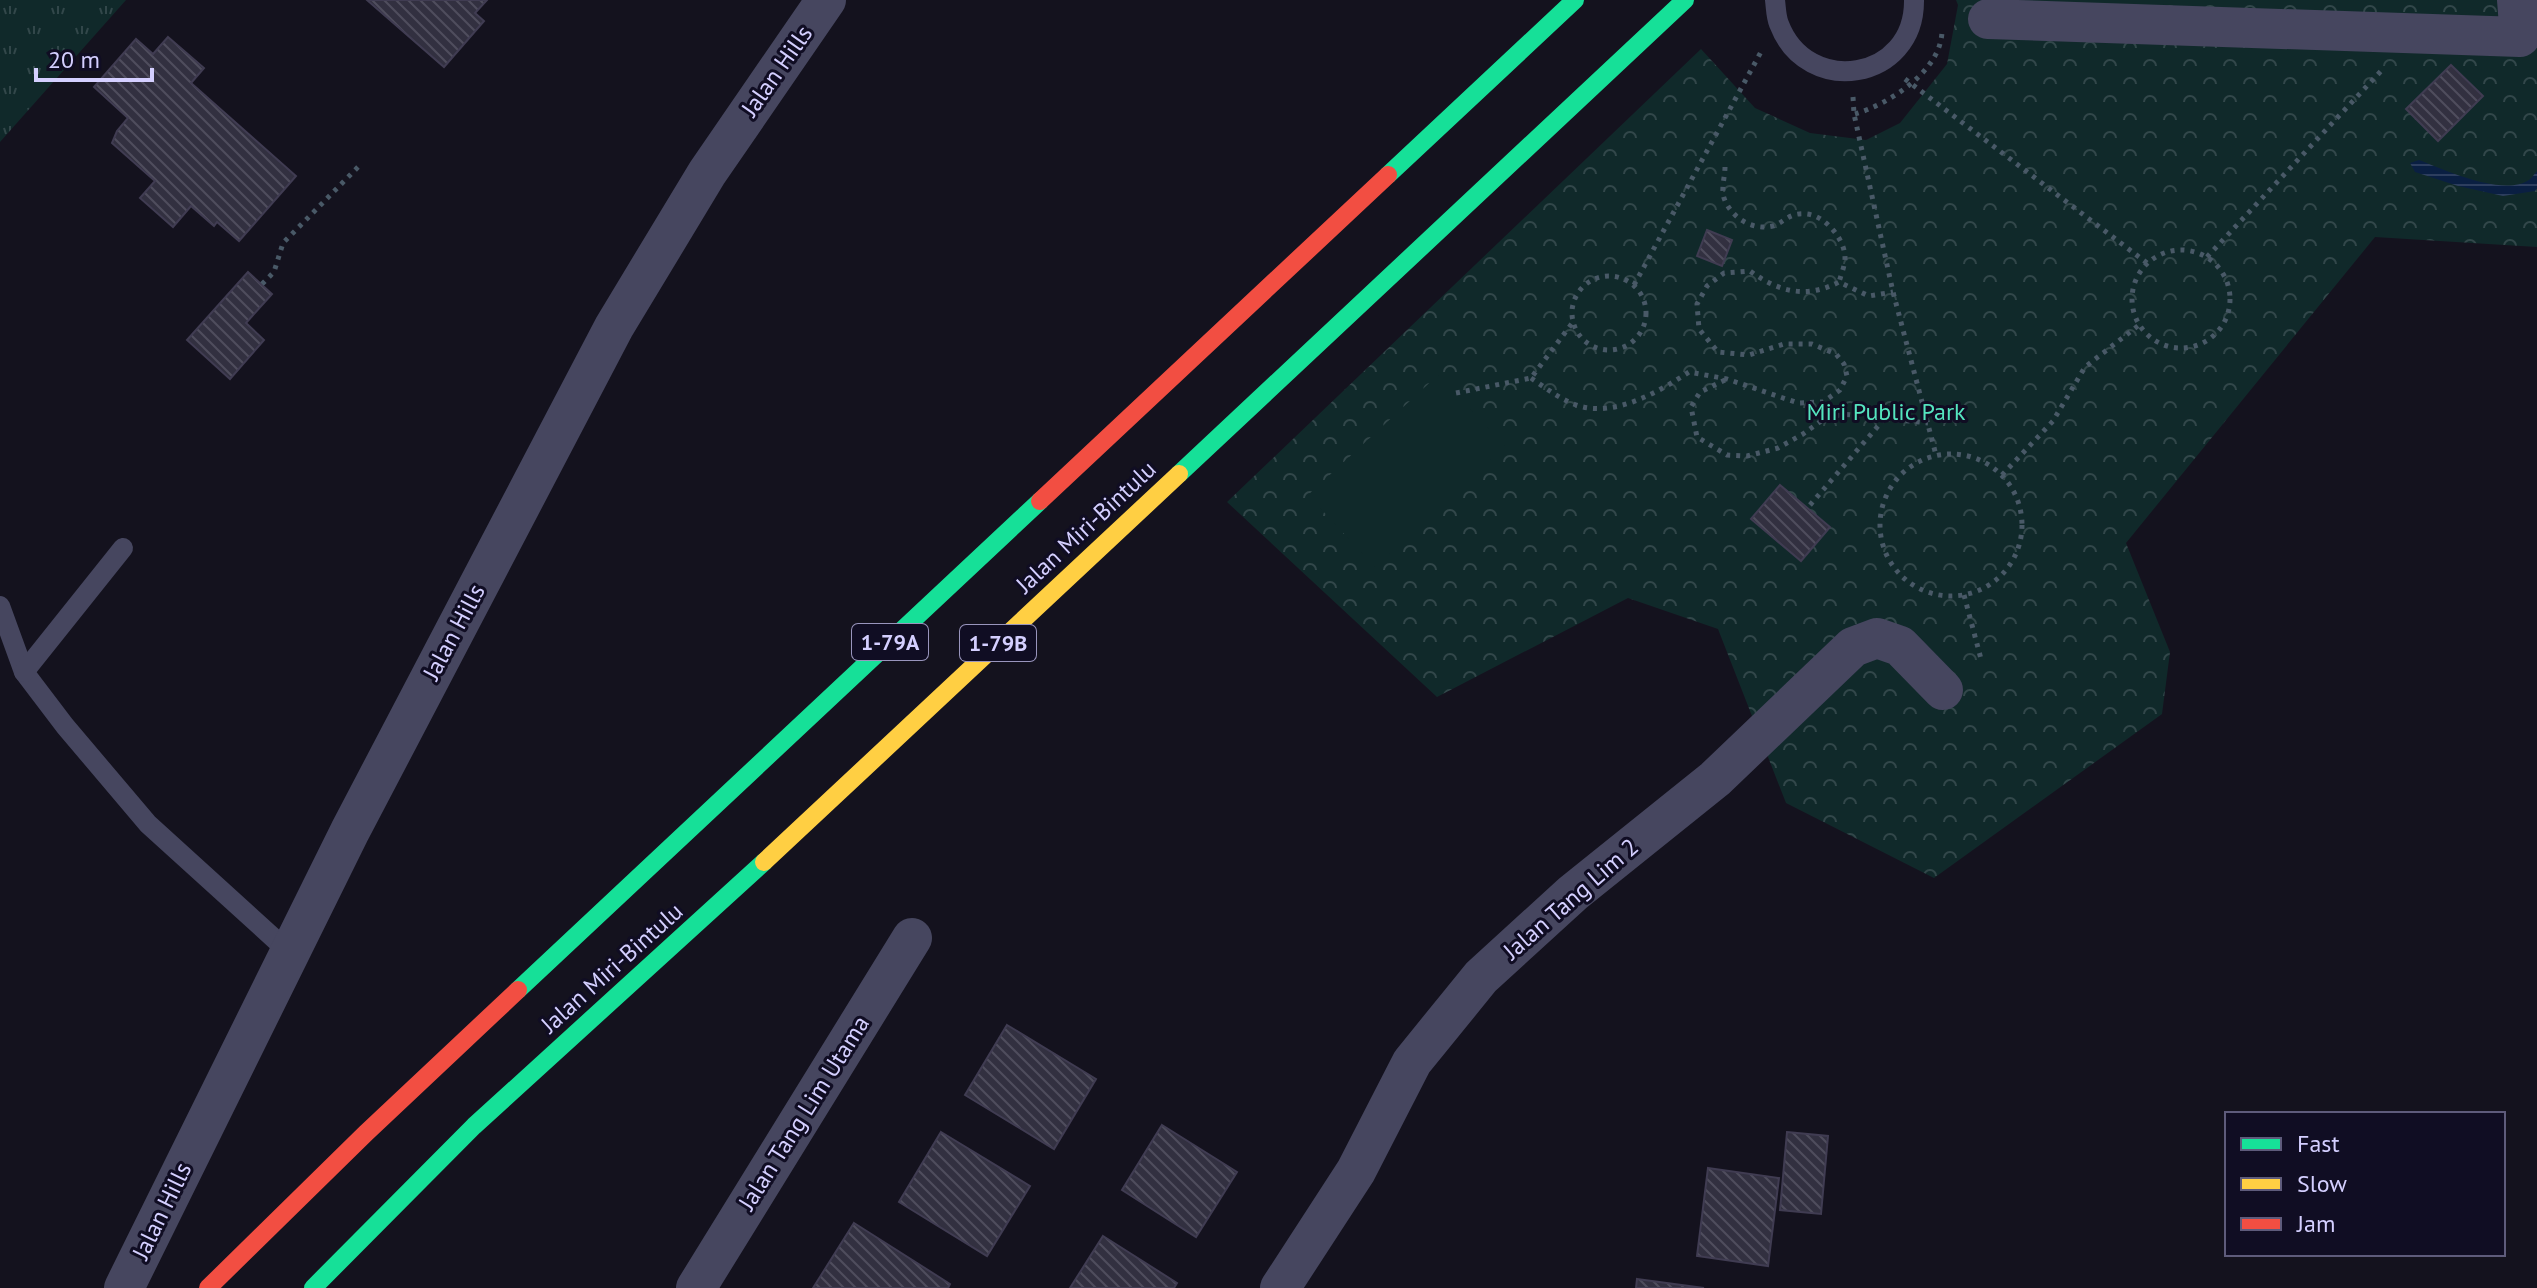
<svg xmlns="http://www.w3.org/2000/svg" width="2537" height="1288" font-family="'PT Sans',sans-serif">
<style>
.grass{fill:url(#grass-tufts)}
.park{fill:url(#park-crowns)}
.pitch{fill:#10292a}
.water{fill:url(#water-rules)}
.building{fill:url(#building-back-hatch);stroke:#403c52;stroke-width:2}
.lines{fill:none;stroke-linecap:round;stroke-linejoin:round}
.path{stroke:#495967;stroke-width:5;stroke-dasharray:4 6;stroke-linecap:butt}
.lane{stroke:#46465f;stroke-width:20}
.street{stroke:#46465f;stroke-width:40}
.fast{stroke:#16e098;stroke-width:18}
.slow{stroke:#ffcf43;stroke-width:18}
.jam{stroke:#f24e42;stroke-width:18}
.street-bridge{stroke:#46465f;stroke-width:40}
.labels{text-anchor:middle;stroke-width:6;stroke-linejoin:round;paint-order:stroke}
.shield{fill:#100d23;stroke:#9995bd;stroke-width:2}
.shield-label{font-size:22px;font-weight:bold;fill:#d4cfff}
.street-label{font-size:24px;fill:#d4cfff;stroke:#100d23}
.park-label{font-size:24px;fill:#55e5bf;stroke:#100d23}
</style>
<defs>
<pattern id="grass-tufts" width="24" height="20" patternUnits="userSpaceOnUse" patternTransform="scale(2)"><rect width="24" height="20" fill="#10292a"/><path d="M3 7l-1-3M5 7V3M7 7l1-3M15 17l-1-3M17 17v-4M19 17l1-3" fill="none" stroke="#32474a"/></pattern>
<pattern id="park-crowns" width="20" height="18" patternUnits="userSpaceOnUse" patternTransform="scale(2)"><rect width="20" height="18" fill="#10292a"/><path d="M2 6a3 3 0 1 1 6 0M12 15a3 3 0 1 1 6 0" fill="none" stroke="#32474a"/></pattern>
<pattern id="water-rules" width="6" height="5" patternUnits="userSpaceOnUse" patternTransform="scale(2)"><rect width="6" height="5" fill="#0a1f42"/><path d="M0 2.5h6" fill="none" stroke="#2d3e5e"/></pattern>
<pattern id="building-back-hatch" width="6" height="6" patternUnits="userSpaceOnUse" patternTransform="scale(2)"><rect width="6" height="6" fill="#323040"/><path d="M-1 5l2 2M0 0l6 6M5-1l2 2" fill="none" stroke="#4f4d5d"/></pattern>
</defs>
<rect width="100%" height="100%" fill="#14121e"/>
<!-- grass -->
<polygon class="grass" points="0,0 126,0 0,142"/>
<!-- park -->
<polygon class="park" points="1956,0 2537,0 2537,247 2375,237 2126,543 2170,652 2162,714 1934,878 1786,803 1718,629 1628,598 1437,697 1227,502 1701,49 1755,108 1810,133 1866,140 1900,123 1947,64 1958,5"/>
<!-- pitch -->
<polygon class="pitch" points="1438,375 1505,446 1375,567 1308,495"/>
<!-- water -->
<path class="water" d="M2419 160C2445 170 2503 197 2529 180 2532 178 2534 174 2537 171V188L2535 191 2503 196 2458 186 2415 172 2410 163Z"/>
<!-- building -->
<g class="building">
<polygon points="367,0 487,0 475,13 484,21 444,67"/>
<polygon points="168,37 204,68 191,83 296,176 239,241 217,222 214,226 191,206 173,227 140,198 155,181 112,143 117,131 128,118 94,87 136,39 153,54"/>
<polygon points="2451,65 2483,96 2438,141 2406,109"/>
<polygon points="1707,230 1732,240 1722,266 1697,256"/>
<polygon points="248,272 272,294 246,323 264,340 230,379 187,340"/>
<polygon points="1780,485 1830,527 1801,561 1751,519"/>
<polygon points="1007,1025 1096,1079 1054,1149 965,1095"/>
<polygon points="1162,1125 1237,1172 1196,1237 1122,1190"/>
<polygon points="941,1132 1030,1186 987,1256 899,1202"/>
<polygon points="1787,1132 1828,1136 1821,1214 1780,1210"/>
<polygon points="1708,1168 1779,1178 1768,1266 1697,1256"/>
<polygon points="854,1223 950,1284 948,1288 813,1288"/>
<polygon points="1103,1236 1177,1283 1174,1288 1070,1288"/>
<polygon points="1637,1279 1704,1288 1636,1288"/>
</g>
<g class="lines">
<!-- path -->
<g class="path">
<polyline points="1905,79 2147,263"/>
<polyline points="1853,97 1854,114 1893,292 1936,455"/>
<path d="M1855 114C1889 104 1943 70 1942 29"/>
<path d="M1725 167C1725 176 1721 189 1724 198 1731 218 1753 231 1773 226 1785 222 1789 212 1807 214 1825 216 1845 239 1845 258 1845 265 1841 275 1839 282"/>
<circle cx="2181" cy="299" r="49"/>
<polyline points="2207,257 2381,71"/>
<circle cx="1609" cy="313" r="37"/>
<polyline points="262,284 274,272 283,243 360,165"/>
<polyline points="1634,285 1762,50"/>
<path d="M1531 378C1547 389 1561 400 1579 406 1616 417 1660 391 1689 372L1727 379 1798 403 1823 402 1840 390 1847 376 1844 364 1836 354 1812 344H1784L1749 355 1718 352 1699 329 1697 304 1707 286 1724 273 1750 271C1779 292 1806 299 1839 282L1869 296 1893 292"/>
<polyline points="1725,380 1700,392 1691,407 1697,437 1727,455 1747,456 1778,448 1803,434 1821,421 1842,414 1928,423"/>
<polyline points="1456,393 1531,378 1573,322"/>
<circle cx="1951" cy="525" r="71"/>
<polyline points="2002,475 2053,421 2085,367 2139,325"/>
<polyline points="1810,505 1885,418"/>
<polyline points="1964,595 1981,659"/>
</g>
<!-- lane -->
<g class="lane">
<path d="M1775 0C1776 8 1776 17 1779 24 1807 98 1915 81 1914 0"/>
<polyline points="0,606 24,672 65,726 148,824 290,953"/>
<polyline points="24,672 123,548"/>
</g>
<!-- street -->
<g class="street">
<polyline points="124,1288 350,831 614,327 707,173 826,0"/>
<polyline points="696,1288 912,938"/>
<polyline points="1280,1288 1356,1171 1412,1062 1481,977 1573,893 1715,779 1853,647 1877,638 1900,646 1943,690"/>
</g>
<!-- fast -->
<g class="fast">
<polyline points="1388,175 1575,0"/>
<polyline points="1179,474 1685,0"/>
<polyline points="518,990 1040,501"/>
<polyline points="313,1288 474,1126 764,862"/>
</g>
<!-- slow -->
<polyline class="slow" points="764,862 1179,474"/>
<!-- jam -->
<g class="jam">
<polyline points="1040,501 1388,175"/>
<polyline points="208,1288 366,1133 518,990"/>
</g>
<!-- street-bridge -->
<polyline class="street-bridge" points="1988,19 2520,37 2517,0"/>
</g>
<g class="labels">
<!-- shield labels -->
<g class="shield">
<rect x="852" y="624" width="76" height="36" rx="6"/>
<rect x="960" y="625" width="76" height="36" rx="6"/>
</g>
<g class="shield-label">
<text x="890" y="650">1-79A</text>
<text x="998" y="651">1-79B</text>
</g>
<!-- street labels -->
<g class="street-label">
<text transform="translate(777 71) rotate(-55)" y="8">Jalan Hills</text>
<text transform="translate(1086 527) rotate(-43)" y="8">Jalan Miri-Bintulu</text>
<text transform="translate(454 632) rotate(-62)" y="8">Jalan Hills</text>
<text transform="translate(1571 899) rotate(-41)" y="8">Jalan Tang Lim 2</text>
<text transform="translate(612 968) rotate(-42)" y="8">Jalan Miri-Bintulu</text>
<text transform="translate(804 1113) rotate(-58)" y="8">Jalan Tang Lim Utama</text>
<text transform="translate(162 1211) rotate(-64)" y="8">Jalan Hills</text>
</g>
<!-- park labels -->
<g class="park-label">
<text x="1886" y="420">Miri Public Park</text>
</g>
</g>
<!-- legend -->
<rect x="2225" y="1112" width="280" height="144" fill="#100d23" stroke="#5e5b7b" stroke-width="2"/>
<rect x="2241" y="1138" width="40" height="12" fill="#16e098" stroke="#5e5b7b" stroke-width="2"/>
<text x="2297" y="1152" font-size="24" fill="#d4cfff">Fast</text>
<rect x="2241" y="1178" width="40" height="12" fill="#ffcf43" stroke="#5e5b7b" stroke-width="2"/>
<text x="2297" y="1192" font-size="24" fill="#d4cfff">Slow</text>
<rect x="2241" y="1218" width="40" height="12" fill="#f24e42" stroke="#5e5b7b" stroke-width="2"/>
<text x="2297" y="1232" font-size="24" fill="#d4cfff">Jam</text>
<!-- scale -->
<path d="M36 68v12h116v-12" fill="none" stroke="#d4cfff" stroke-width="4"/>
<text x="48" y="68" font-size="24" fill="#d4cfff" stroke="#100d23" stroke-width="6" paint-order="stroke">20 m</text>
</svg>
